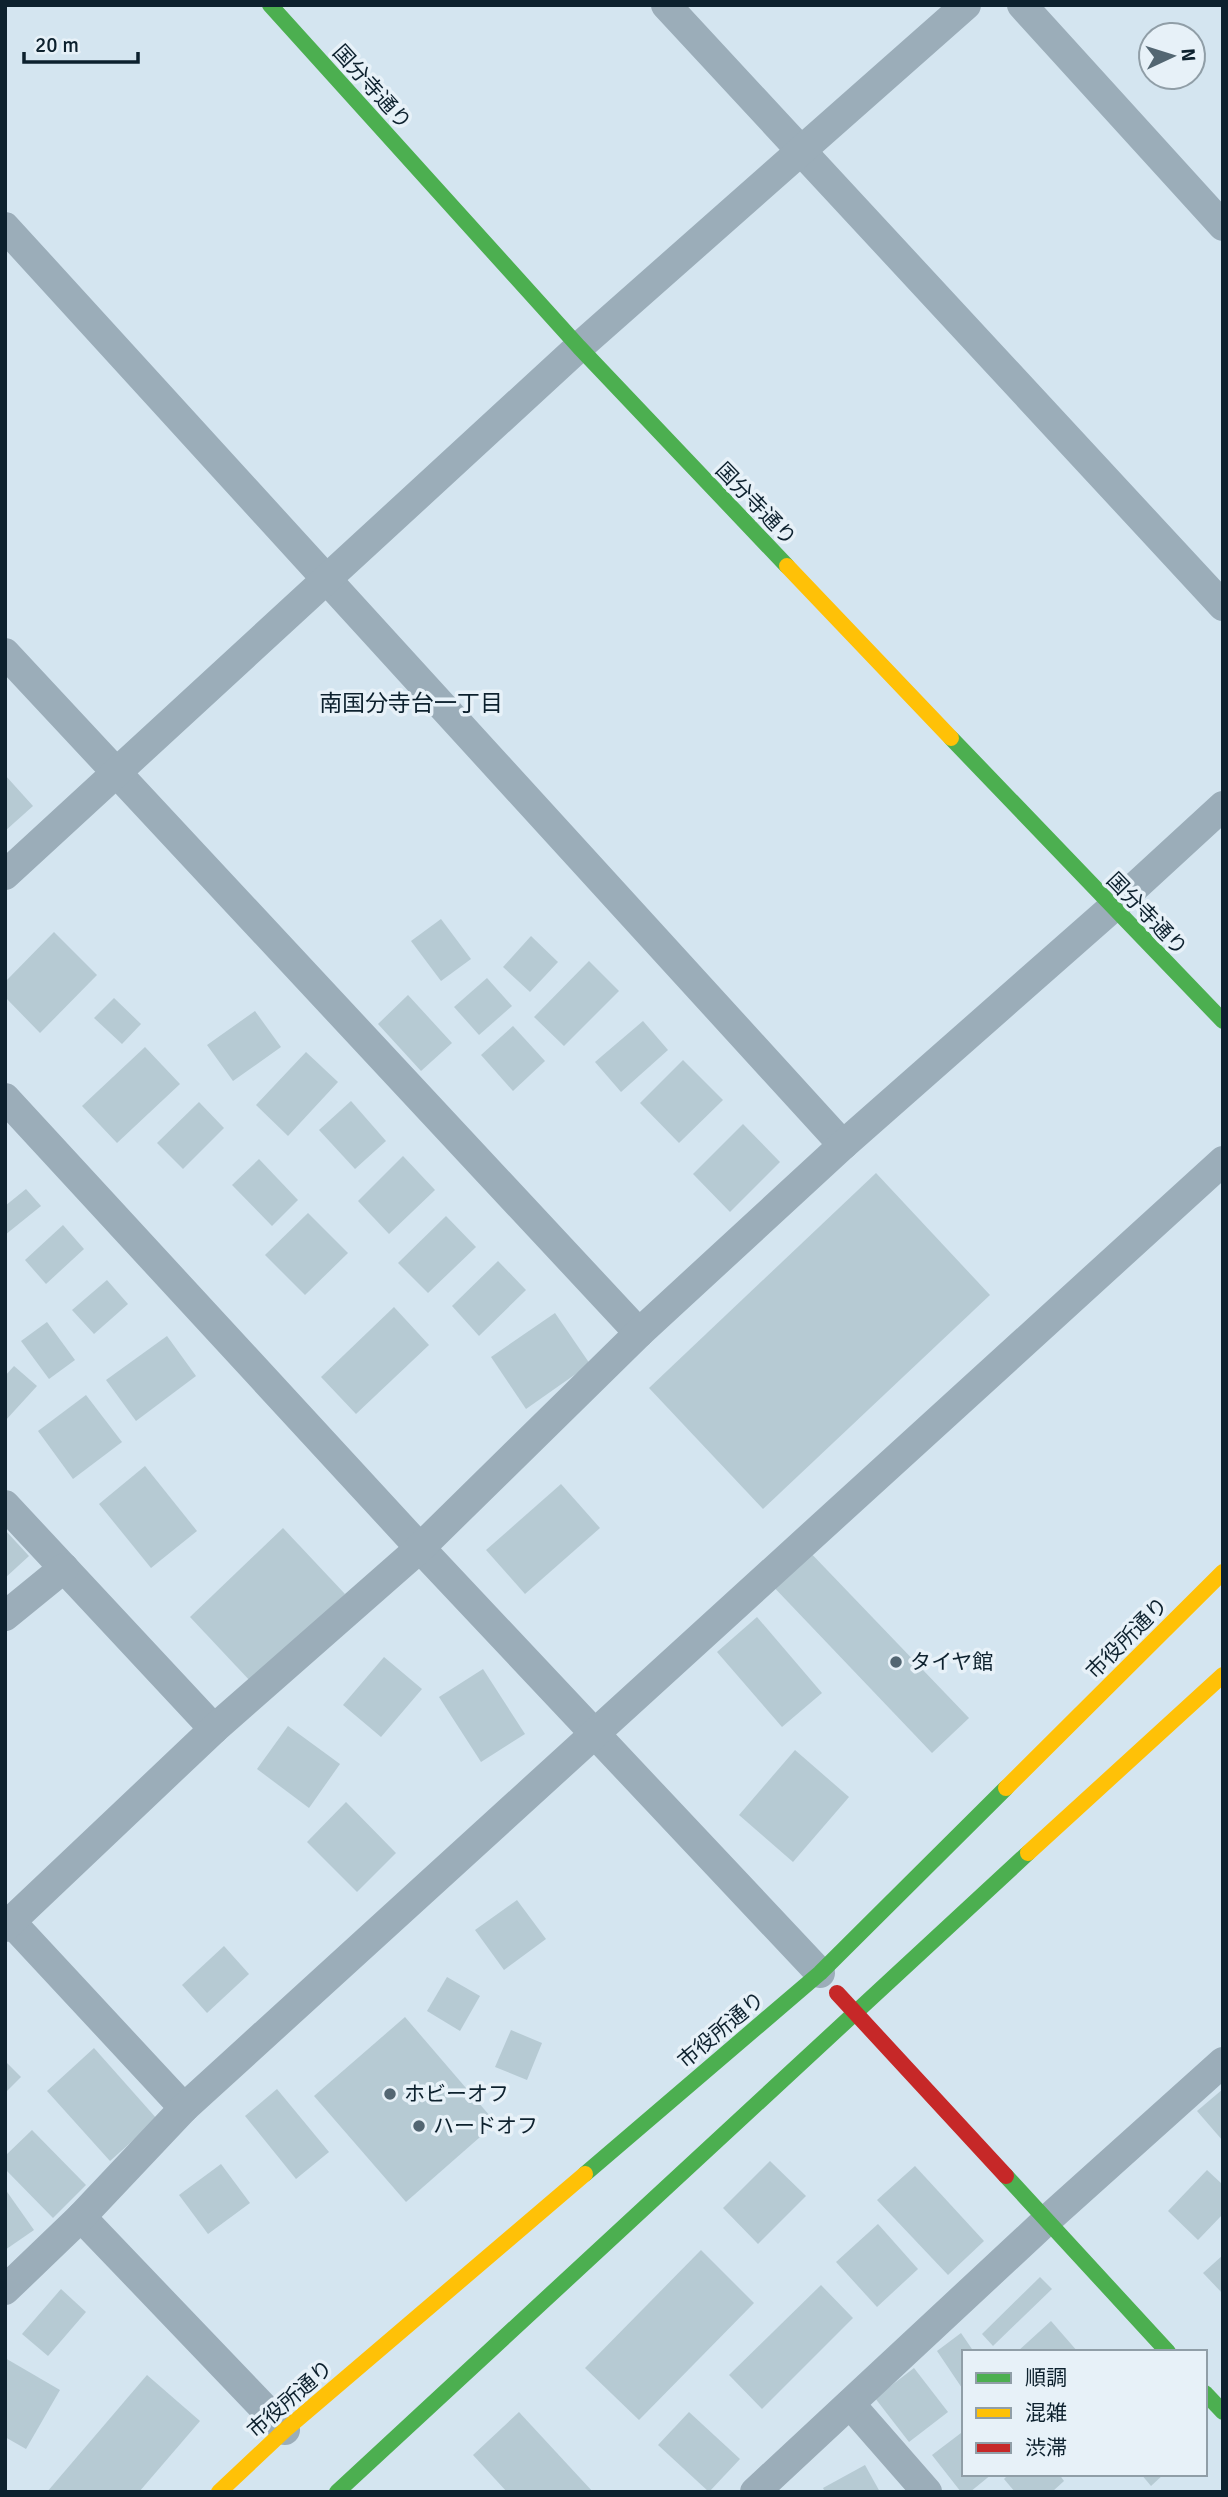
<svg xmlns="http://www.w3.org/2000/svg" width="1228" height="2497" font-family="Signika,'Noto Sans JP',sans-serif">
<style>
.building{fill:#b6cad3}
.lines{fill:none;stroke-linecap:round;stroke-linejoin:round}
.street{stroke:#9badb9;stroke-width:30}
.fast{stroke:#4caf50;stroke-width:16}
.slow{stroke:#ffc107;stroke-width:16}
.jam{stroke:#c62828;stroke-width:16}
.poi-dot{fill:#536672;stroke:#e7f1f8;stroke-width:2.5}
.labels{text-anchor:middle;stroke-width:7;stroke-linejoin:round;paint-order:stroke}
.street-label{font-size:21px;fill:#0d212e;stroke:#e7f1f8}
.poi-label{font-size:21px;fill:#0d212e;stroke:#e7f1f8;text-anchor:start}
.neighbourhood-label{font-size:23px;fill:#0d212e;stroke:#e7f1f8}
</style>
<rect width="100%" height="100%" fill="#d4e5f0"/>
<!-- building -->
<g class="building">
<polygon points="5,775 33,806 5,831"/>
<polygon points="441,919 471,959 441,981 411,941"/>
<polygon points="54,932 97,975 40,1033 5,997 5,982"/>
<polygon points="531,936 558,962 530,992 503,967"/>
<polygon points="589,961 619,991 564,1046 534,1017"/>
<polygon points="487,978 512,1006 479,1035 454,1007"/>
<polygon points="408,995 452,1043 421,1071 378,1024"/>
<polygon points="114,998 141,1024 122,1044 94,1018"/>
<polygon points="255,1011 281,1047 233,1081 207,1045"/>
<polygon points="643,1021 668,1050 621,1092 595,1062"/>
<polygon points="513,1026 545,1061 513,1091 481,1055"/>
<polygon points="145,1047 180,1084 117,1143 82,1106"/>
<polygon points="306,1052 338,1082 288,1136 256,1105"/>
<polygon points="683,1060 723,1100 679,1143 640,1103"/>
<polygon points="351,1101 386,1141 355,1169 319,1130"/>
<polygon points="199,1102 224,1128 183,1169 157,1143"/>
<polygon points="743,1124 780,1162 730,1212 693,1174"/>
<polygon points="403,1156 435,1190 389,1234 358,1201"/>
<polygon points="259,1159 298,1200 272,1226 232,1185"/>
<polygon points="876,1173 990,1295 763,1509 649,1388"/>
<polygon points="26,1189 41,1206 5,1235 5,1206"/>
<polygon points="308,1213 348,1253 305,1295 265,1255"/>
<polygon points="446,1216 476,1247 428,1293 398,1263"/>
<polygon points="63,1225 84,1249 46,1284 25,1260"/>
<polygon points="498,1261 526,1290 479,1336 452,1306"/>
<polygon points="107,1280 128,1304 94,1334 72,1310"/>
<polygon points="394,1307 429,1345 356,1414 321,1377"/>
<polygon points="555,1313 590,1364 526,1409 491,1357"/>
<polygon points="47,1322 75,1360 49,1379 21,1341"/>
<polygon points="167,1336 196,1376 136,1421 106,1380"/>
<polygon points="14,1366 37,1386 5,1421 5,1376"/>
<polygon points="86,1395 122,1442 73,1479 38,1431"/>
<polygon points="145,1466 197,1531 151,1568 99,1504"/>
<polygon points="561,1484 600,1528 525,1594 486,1550"/>
<polygon points="283,1528 345,1594 252,1683 190,1617"/>
<polygon points="5,1530 29,1556 5,1578"/>
<polygon points="804,1546 969,1718 932,1753 768,1581"/>
<polygon points="757,1617 822,1693 782,1727 717,1652"/>
<polygon points="384,1657 422,1689 381,1737 343,1705"/>
<polygon points="483,1669 525,1734 481,1762 439,1697"/>
<polygon points="288,1726 340,1764 309,1808 257,1769"/>
<polygon points="795,1750 849,1797 793,1862 739,1815"/>
<polygon points="346,1802 396,1853 357,1892 307,1842"/>
<polygon points="517,1900 546,1939 504,1970 475,1930"/>
<polygon points="224,1946 249,1974 207,2013 182,1985"/>
<polygon points="447,1977 480,1996 460,2031 427,2011"/>
<polygon points="405,2017 496,2123 406,2202 314,2096"/>
<polygon points="511,2030 542,2043 527,2080 495,2067"/>
<polygon points="94,2048 157,2119 110,2161 47,2091"/>
<polygon points="5,2061 21,2077 5,2093"/>
<polygon points="277,2089 329,2152 296,2179 245,2116"/>
<polygon points="1223,2089 1223,2141 1197,2111"/>
<polygon points="32,2130 86,2185 53,2218 5,2169 5,2156"/>
<polygon points="770,2161 806,2196 758,2244 723,2208"/>
<polygon points="221,2164 250,2203 208,2234 179,2195"/>
<polygon points="915,2166 984,2241 948,2275 877,2200"/>
<polygon points="1207,2170 1223,2185 1223,2214 1198,2240 1168,2211"/>
<polygon points="5,2189 34,2230 5,2250"/>
<polygon points="878,2224 918,2269 877,2307 836,2262"/>
<polygon points="701,2250 754,2303 639,2420 585,2368"/>
<polygon points="1223,2255 1223,2294 1203,2273"/>
<polygon points="1040,2277 1052,2289 993,2346 982,2334"/>
<polygon points="821,2285 853,2318 762,2409 729,2375"/>
<polygon points="61,2289 86,2312 48,2356 22,2334"/>
<polygon points="1051,2321 1078,2352 1017,2352"/>
<polygon points="961,2333 974,2352 964,2352 964,2391 937,2351"/>
<polygon points="5,2358 60,2390 26,2449 5,2437"/>
<polygon points="914,2368 948,2412 909,2442 875,2398"/>
<polygon points="147,2375 200,2421 139,2492 47,2492"/>
<polygon points="519,2412 593,2492 507,2492 473,2455"/>
<polygon points="689,2412 740,2459 709,2492 658,2445"/>
<polygon points="961,2433 964,2437 964,2474 992,2474 970,2492 961,2492 932,2455"/>
<polygon points="865,2465 880,2492 825,2492 823,2488"/>
<polygon points="1009,2474 1059,2474 1064,2481 1052,2492 1015,2492 1004,2479"/>
<polygon points="1141,2474 1164,2474 1151,2486"/>
</g>
<g class="lines">
<!-- street -->
<g class="street">
<polyline points="666,5 1223,606"/>
<polyline points="1022,5 1223,226"/>
<polyline points="5,227 843,1145"/>
<polyline points="5,653 639,1333"/>
<polyline points="5,875 579,347 966,5"/>
<polyline points="5,1098 420,1548 820,1973"/>
<polyline points="5,1505 214,1729"/>
<polyline points="5,1616 64,1568"/>
<polyline points="11,1922 184,2108"/>
<polyline points="5,1927 214,1729 420,1548 639,1333 843,1145 1112,908 1223,806"/>
<polyline points="81,2217 285,2430"/>
<polyline points="5,2290 81,2217 184,2108 1223,1161"/>
<polyline points="850,2404 927,2492"/>
<polyline points="755,2492 1047,2220 1223,2062"/>
</g>
<!-- fast -->
<g class="fast">
<polyline points="270,5 579,347 787,566"/>
<polyline points="951,738 1223,1021"/>
<polyline points="585,2174 820,1973 1006,1788"/>
<polyline points="1006,2176 1168,2352"/>
<polyline points="1205,2393 1223,2412"/>
<polyline points="337,2492 1028,1853"/>
</g>
<!-- slow -->
<g class="slow">
<polyline points="787,566 951,738"/>
<polyline points="1006,1788 1223,1572"/>
<polyline points="1028,1853 1223,1675"/>
<polyline points="219,2492 285,2430 585,2174"/>
</g>
<!-- jam -->
<polyline class="jam" points="837,1993 1006,2176"/>
</g>
<!-- markers -->
<g class="poi-dot">
<circle cx="896" cy="1662" r="7"/>
<circle cx="390" cy="2094" r="7"/>
<circle cx="419" cy="2126" r="7"/>
</g>
<g class="labels">
<!-- street labels -->
<g class="street-label">
<text transform="translate(372 87) rotate(48)" y="7">国分寺通り</text>
<text transform="translate(756 504) rotate(46)" y="7">国分寺通り</text>
<text transform="translate(1147 914) rotate(46)" y="7">国分寺通り</text>
<text transform="translate(1127 1638) rotate(-45)" y="7">市役所通り</text>
<text transform="translate(721 2030) rotate(-40)" y="7">市役所通り</text>
<text transform="translate(290 2399) rotate(-41)" y="7">市役所通り</text>
</g>
<!-- poi labels -->
<g class="poi-label">
<text x="910" y="1669">タイヤ館</text>
<text x="404" y="2101">ホビーオフ</text>
<text x="433" y="2133">ハードオフ</text>
</g>
<!-- neighbourhood labels -->
<g class="neighbourhood-label">
<text x="411" y="711">南国分寺台一丁目</text>
</g>
</g>
<!-- border -->
<rect width="1228" height="2497" fill="none" stroke="#0d212e" stroke-width="14"/>
<!-- legend -->
<rect x="962" y="2350" width="245" height="126" fill="#e7f1f8" stroke="#909ea7" stroke-width="2"/>
<rect x="976" y="2373" width="35" height="10" fill="#4caf50" stroke="#909ea7" stroke-width="2"/>
<text x="1025" y="2385" font-size="21" fill="#0d212e">順調</text>
<rect x="976" y="2408" width="35" height="10" fill="#ffc107" stroke="#909ea7" stroke-width="2"/>
<text x="1025" y="2420" font-size="21" fill="#0d212e">混雑</text>
<rect x="976" y="2443" width="35" height="10" fill="#c62828" stroke="#909ea7" stroke-width="2"/>
<text x="1025" y="2455" font-size="21" fill="#0d212e">渋滞</text>
<!-- north arrow -->
<g transform="translate(1172 56) rotate(86)"><circle r="33" fill="#e7f1f8" stroke="#909ea7" stroke-width="2"/>
<path d="M0-5L12 26L0 18L-12 26Z" fill="#536672"/>
<text y="-10" font-size="19" font-weight="bold" text-anchor="middle" fill="#0d212e">N</text>
</g>
<!-- scale -->
<path d="M24 52v10h114v-10" fill="none" stroke="#0d212e" stroke-width="3.5"/>
<text x="35" y="52" font-size="21" fill="#0d212e" stroke="#e7f1f8" stroke-width="5" paint-order="stroke">20 m</text>
</svg>
